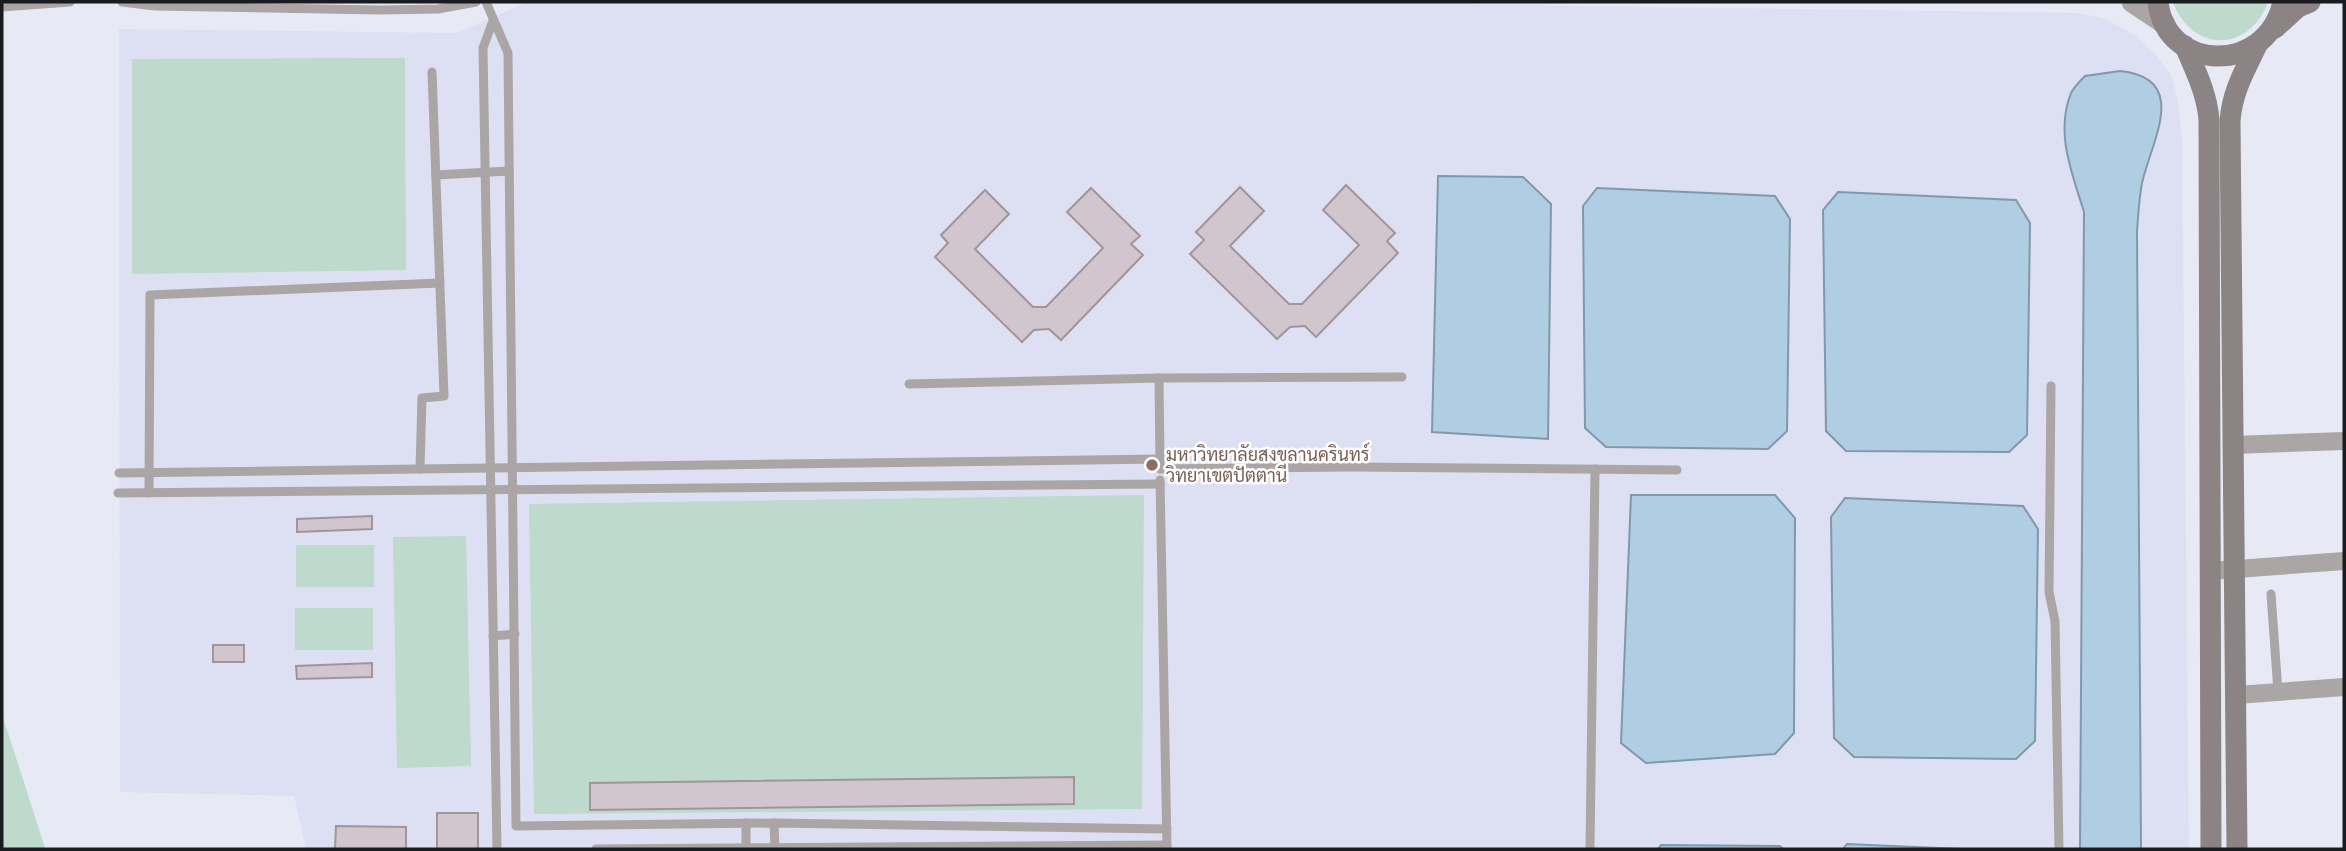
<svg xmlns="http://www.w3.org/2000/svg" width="2346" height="851" font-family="Georgia,Sarabun,serif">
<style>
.built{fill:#dce0f2}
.green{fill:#bddacc}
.water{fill:#afcee4;stroke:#8298a9;stroke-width:2}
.building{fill:#d1c6cd;stroke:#9f959b;stroke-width:2}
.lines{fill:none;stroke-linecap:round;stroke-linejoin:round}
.service{stroke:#aba5a5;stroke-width:9}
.minor{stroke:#aba5a5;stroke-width:18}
.tertiary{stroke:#aba5a5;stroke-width:21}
.secondary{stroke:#8c8384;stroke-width:21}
.education-dot{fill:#8d6e63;stroke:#fff;stroke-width:2.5}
.labels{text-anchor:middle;stroke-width:5;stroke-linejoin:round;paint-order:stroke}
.education-label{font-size:18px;fill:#785e54;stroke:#fff;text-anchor:start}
</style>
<rect width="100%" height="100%" fill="#e7eaf5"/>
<!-- built -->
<polygon class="built" points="527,2 1318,2 2079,13 2105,19 2135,35 2156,55 2172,77 2178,102 2182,139 2189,849 306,849 294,796 120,792 119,29 457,33"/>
<!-- green -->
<g class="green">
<path d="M2173 2H2268C2249 53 2192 53 2173 2Z"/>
<polygon points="405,58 406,270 132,274 132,59"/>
<polygon points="1144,495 1142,809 534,814 529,504"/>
<polygon points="466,536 471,766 397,768 393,537"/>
<rect x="296" y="545" width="78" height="42"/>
<rect x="295" y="608" width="78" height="42"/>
<polygon points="2,714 45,848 46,849 2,849"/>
</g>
<!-- water -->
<g class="water">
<path d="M2120 71C2191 78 2151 142 2142 183 2139 199 2138 216 2137 232L2141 849H2080L2084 212C2072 173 2055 133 2071 93 2074 87 2080 81 2085 76Z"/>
<polygon points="1438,176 1523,177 1551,204 1548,439 1432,432"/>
<polygon points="1597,188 1775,196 1790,219 1787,431 1768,449 1606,447 1585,428 1583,206"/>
<polygon points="1838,192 2016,200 2030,223 2027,435 2009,452 1846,451 1826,431 1823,210"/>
<polygon points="1631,495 1775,495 1795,518 1794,733 1775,754 1646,763 1621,743"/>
<polygon points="1845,498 2023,506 2038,529 2035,741 2016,759 1854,757 1834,738 1831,517"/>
<polygon points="1847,844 1961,849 1843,849"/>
<polygon points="1661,845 1780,846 1783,849 1658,849"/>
</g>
<!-- building -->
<g class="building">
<polygon points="1346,185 1395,233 1387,241 1398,253 1316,337 1305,326 1290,327 1277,339 1190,254 1204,240 1196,232 1240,187 1264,211 1230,246 1289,304 1302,304 1359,245 1323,210"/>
<polygon points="1091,188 1140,236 1131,244 1143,255 1061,340 1049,329 1034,330 1022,342 935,257 948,243 941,235 985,190 1009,214 975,249 1033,307 1046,307 1103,248 1067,212"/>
<polygon points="372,516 372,529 297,532 297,519"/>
<rect x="213" y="645" width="31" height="17"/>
<polygon points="372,663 372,677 297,679 296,666"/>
<polygon points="1074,777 1074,804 590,810 590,783"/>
<rect x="437" y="813" width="41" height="36"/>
<polygon points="336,826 406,827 406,849 335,849"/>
</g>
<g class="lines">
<!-- service -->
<g class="service">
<polyline points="122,2 155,6 380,10 438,9 476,2"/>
<polyline points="486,2 508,53 516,826 774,823 1167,829"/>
<polyline points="2,7 70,2"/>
<polyline points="493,21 483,48 497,849"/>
<polyline points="436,175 509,171"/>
<polyline points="1159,378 1160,463"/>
<polyline points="909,384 1159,378 1402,377"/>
<polyline points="2051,386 2049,592 2055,621 2059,849"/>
<polyline points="420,469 422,398 444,396 432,72"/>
<polyline points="1160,469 1353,467 1677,470"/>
<polyline points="119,473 1160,459"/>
<polyline points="1160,480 1167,849"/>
<polyline points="118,493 1160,484"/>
<polyline points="149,493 150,295 440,283"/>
<polyline points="2271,594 2278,692"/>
<polyline points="493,636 515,634"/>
<polyline points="746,823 746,849"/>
<polyline points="774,823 775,849"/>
<polyline points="596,849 1167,845"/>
<polyline points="1590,849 1595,469"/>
</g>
<!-- minor -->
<g class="minor">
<polyline points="2234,445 2344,441"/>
<polyline points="2210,571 2344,561"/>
<polyline points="2237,695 2344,687"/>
</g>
<!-- tertiary -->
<polyline class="tertiary" points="2132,2 2165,24"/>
<!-- secondary -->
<g class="secondary">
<path d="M2158 2C2166 73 2267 75 2283 2"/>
<polyline points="2275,28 2298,7 2310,2"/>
<path d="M2185 46C2195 70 2207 93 2209 120L2211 849"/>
<path d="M2237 849 2230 121C2232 92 2245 70 2257 45"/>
</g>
</g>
<!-- markers -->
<circle class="education-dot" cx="1152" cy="465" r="7"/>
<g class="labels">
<!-- education labels -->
<g class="education-label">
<text x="1166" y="461">มหาวิทยาลัยสงขลานครินทร์<tspan x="1166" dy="21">วิทยาเขตปัตตานี</tspan></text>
</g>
</g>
<!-- border -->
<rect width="2346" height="851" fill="none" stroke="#1a1b1f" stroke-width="7"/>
</svg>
